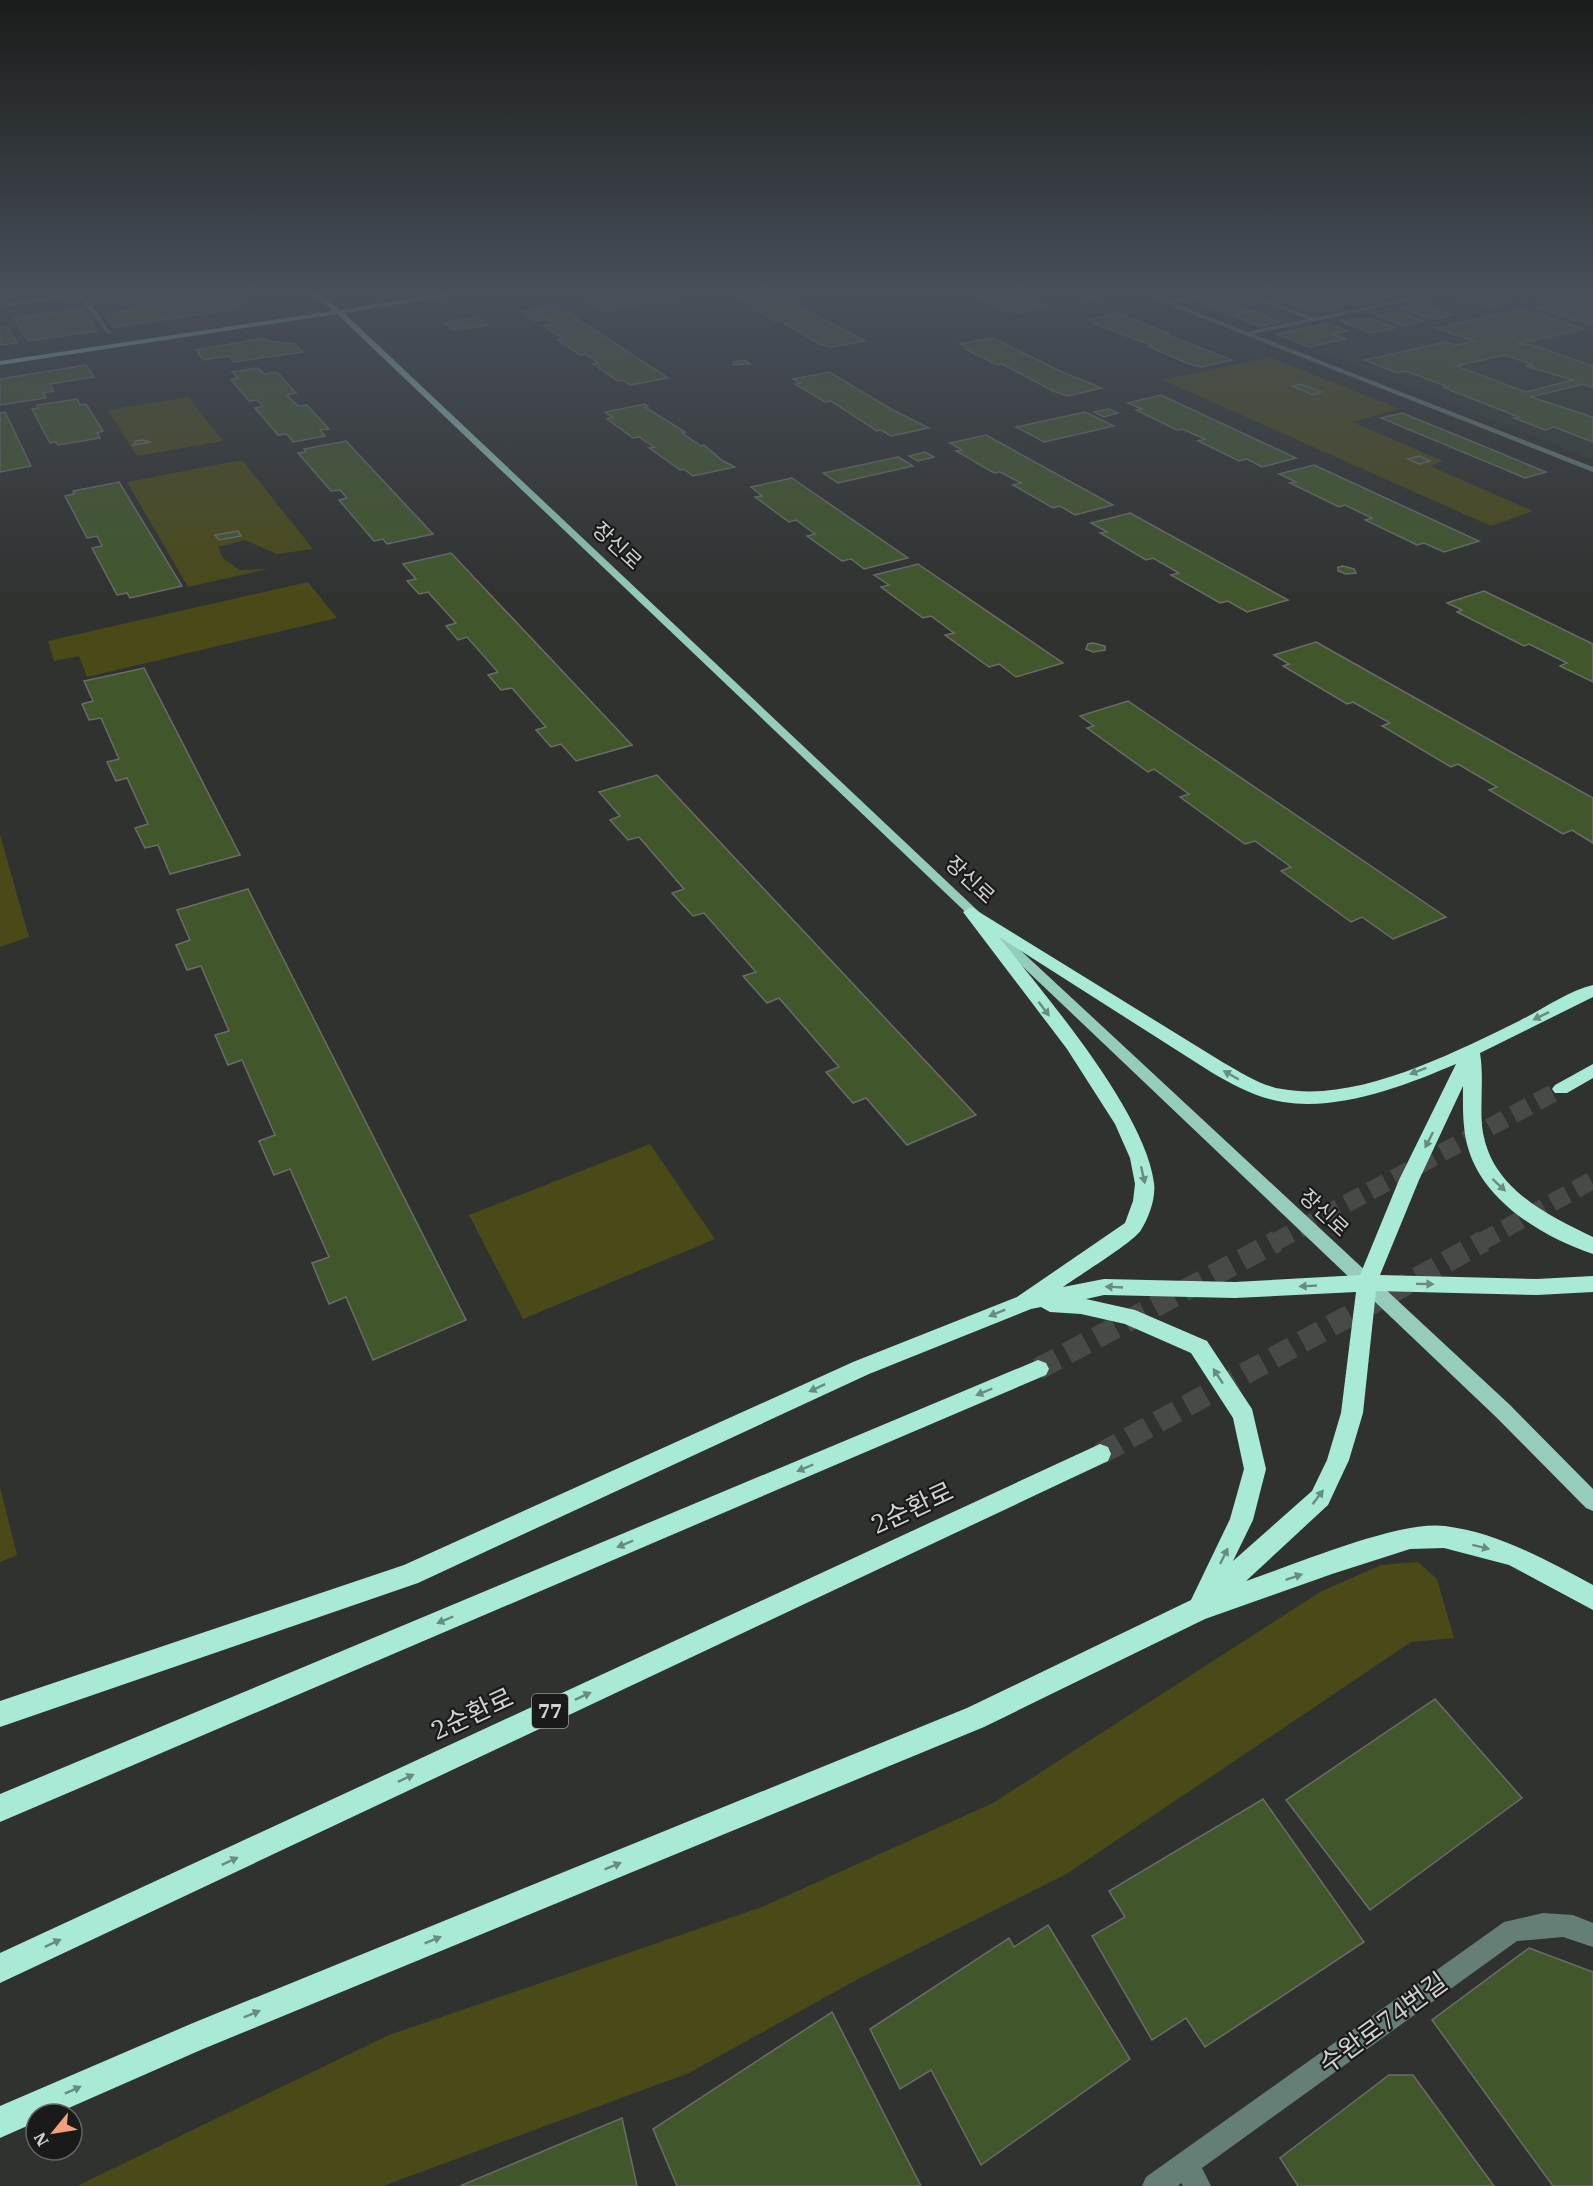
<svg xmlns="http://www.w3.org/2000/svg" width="1593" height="2186" font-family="'IBM Plex Serif','Noto Sans KR',serif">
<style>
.built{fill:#333b35}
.green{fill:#4a4a18}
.building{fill:#41572b;stroke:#6a6c69;stroke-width:1.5;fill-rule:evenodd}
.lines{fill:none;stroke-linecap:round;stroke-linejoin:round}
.highway-tunnel-far1{stroke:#484a48;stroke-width:18;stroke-dasharray:18 9;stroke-linecap:butt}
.highway-tunnel{stroke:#484a48;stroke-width:22;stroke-dasharray:22 11;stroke-linecap:butt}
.minor{fill:#657f76;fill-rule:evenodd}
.major{fill:#95ccbb;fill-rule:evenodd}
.highway{fill:#a8ead6;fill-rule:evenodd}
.oneway{fill:#688c81}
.labels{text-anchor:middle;stroke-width:4.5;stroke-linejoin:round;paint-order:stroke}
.shield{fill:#191a19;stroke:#999b9a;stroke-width:1.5}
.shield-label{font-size:20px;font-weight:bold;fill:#d0d2d1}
.street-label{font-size:21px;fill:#d0d2d1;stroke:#191a19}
.near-street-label{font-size:26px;fill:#d0d2d1;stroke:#191a19}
</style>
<rect width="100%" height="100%" fill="#303230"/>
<!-- built -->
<g class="built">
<polygon points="105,293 242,293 252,302 238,310 112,329 87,296"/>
<polygon points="1226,296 1238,297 1292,317 1291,322 1261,329 1200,304 1200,301"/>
<polygon points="81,299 104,331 0,346 0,311"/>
<polygon points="1565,299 1593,301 1593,460 1309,348 1519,303"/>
</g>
<!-- green -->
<g class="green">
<polygon points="639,293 676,293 685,298 603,312 586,302"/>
<polygon points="1270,357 1399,409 1352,422 1443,461 1430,466 1533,511 1491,526 1163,380"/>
<polygon points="188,397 223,441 137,456 108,410"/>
<polygon points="242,460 313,549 277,554 245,540 218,547 223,558 240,570 268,569 188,587 127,482"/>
<polygon points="308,582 337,618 87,677 79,656 54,661 48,641"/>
<polygon points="0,835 29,937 0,947"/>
<polygon points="650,1144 715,1239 523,1319 469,1215"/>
<polygon points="0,1487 17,1555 0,1562"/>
<polygon points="1418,1562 1437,1579 1454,1638 1411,1642 1068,1873 858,1979 689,2073 383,2186 77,2186 389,2035 762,1907 993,1803 1320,1592 1381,1565"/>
</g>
<!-- building -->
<g class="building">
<polygon points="0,293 41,293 0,299"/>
<polygon points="155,293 236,293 244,301 229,310 114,327 105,314 166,305"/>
<polygon points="743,293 773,293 865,341 831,347 819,344 780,320 775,321 750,307 755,306 733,295"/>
<polygon points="971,293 1015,294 1047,307 1017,313 1004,310"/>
<polygon points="1077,293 1107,293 1111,295 1090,299"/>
<polygon points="1262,293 1306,293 1309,294 1280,300"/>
<polygon points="1378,293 1388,297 1358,303 1332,294"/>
<polygon points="1465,293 1479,293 1509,303 1490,307 1455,295"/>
<polygon points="1541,293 1593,293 1593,295 1585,297 1574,293 1555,297"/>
<polygon points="1225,297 1241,300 1228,302 1250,311 1229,315 1204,305 1205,301"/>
<polygon points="1315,297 1343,307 1324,311 1309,310 1287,302"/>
<polygon points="1580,301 1593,304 1593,325 1538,308"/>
<polygon points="1420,303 1453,315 1433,319 1400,308"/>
<polygon points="558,306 566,314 569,313 579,320 576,321 587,325 668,378 630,385 623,380 618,381 593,364 598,363 585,354 580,355 558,340 563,339 544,326 555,324 547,319 535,321 522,312"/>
<polygon points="81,309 97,331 28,341 14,318"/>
<polygon points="1389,309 1424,321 1404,326 1369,313"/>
<path d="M1523 309 1584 329 1517 344 1532 345 1593 366V388L1583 384 1531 397 1593 417V442L1554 427 1545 430 1514 418 1519 417 1444 388 1448 387 1406 371 1397 373 1365 360 1446 342 1456 345 1474 341 1436 328ZM1505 355 1533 365 1526 366 1573 380 1526 392 1456 366Z"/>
<polygon points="1252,311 1279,322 1259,326 1232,315"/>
<polygon points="1118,313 1170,334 1167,335 1232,360 1201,367 1186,363 1148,346 1151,345 1094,324 1098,323 1088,319"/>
<polygon points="477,317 487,325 454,330 444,323"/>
<polygon points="1369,318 1396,328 1371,333 1340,321"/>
<polygon points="1328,323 1348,331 1333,334 1346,339 1309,347 1277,334"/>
<polygon points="7,326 17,343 0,345 0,327"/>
<polygon points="264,338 267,341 295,344 303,352 234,362 229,356 203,360 196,350"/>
<polygon points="993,338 1062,372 1102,388 1068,396 1053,391 1002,364 997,365 965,349 970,348 960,344"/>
<polygon points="744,360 751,364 734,365 733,362"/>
<polygon points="86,365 94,377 50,384 54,391 43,393 46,398 0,405 0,379"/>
<polygon points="258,368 264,374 277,372 296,393 287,395 298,406 307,405 329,429 320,430 325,436 293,442 287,434 278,435 255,408 263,406 257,400 249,401 231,380 238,378 232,372"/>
<polygon points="829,372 891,409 929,428 891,436 881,430 877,431 831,401 825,402 795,384 801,383 793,379"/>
<polygon points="1301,384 1321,392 1313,395 1292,386"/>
<polygon points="1161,395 1296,458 1262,467 1247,459 1239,461 1198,441 1205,439 1182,429 1177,430 1136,410 1142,409 1128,403"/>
<polygon points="77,399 80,405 86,404 103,431 97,433 100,438 58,445 56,442 50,443 32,409 38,408 37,405"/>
<polygon points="645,404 648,406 645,407 685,432 682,433 701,446 704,445 723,461 735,467 693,476 684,469 680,470 649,448 654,447 639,437 633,438 607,419 613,417 605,412"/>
<polygon points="1109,409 1118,413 1104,417 1094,412"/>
<polygon points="5,412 31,466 0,472 0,413"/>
<polygon points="1085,412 1114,426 1044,442 1016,427"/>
<polygon points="1402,413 1471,441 1546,472 1525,478 1381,418"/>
<polygon points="986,435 1113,505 1075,515 1060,506 1053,508 1013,485 1021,483 1000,472 994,473 956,451 962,450 950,443"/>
<polygon points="143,440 151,442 133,445 136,441"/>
<polygon points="346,441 433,534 387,544 383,539 374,541 339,500 347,498 340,490 331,491 298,453 306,452 304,449"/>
<polygon points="925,452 934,457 918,461 909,456"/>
<polygon points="1419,456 1430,461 1419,464 1408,459"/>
<polygon points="898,457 913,466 838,483 823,473"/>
<polygon points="1314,465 1479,541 1444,552 1424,543 1417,545 1365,520 1372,518 1345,505 1339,507 1290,483 1296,482 1279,474"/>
<polygon points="792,478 908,558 864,569 851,559 842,561 807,536 815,534 796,520 789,522 755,497 762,496 751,487"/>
<polygon points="119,482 182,586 130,598 127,593 117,595 92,548 102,546 97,536 87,538 65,496 74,494 73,491"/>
<polygon points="1130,513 1288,600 1247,612 1228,601 1220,603 1171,575 1179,573 1153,558 1146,560 1100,533 1107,532 1091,523"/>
<polygon points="238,531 241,536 219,540 215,535"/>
<polygon points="451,553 632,745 576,761 561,744 551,747 536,730 546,727 512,688 501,690 488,675 498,672 467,637 458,640 446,626 456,623 428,592 419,594 407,581 416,579 403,564"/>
<polygon points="918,564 1063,663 1016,677 999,664 989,667 945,635 954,633 931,616 923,618 881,587 889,585 874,575"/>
<polygon points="1343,566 1354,569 1356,573 1346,574 1338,571 1338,567"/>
<polygon points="1484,591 1593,644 1593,682 1560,666 1567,663 1529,644 1524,646 1457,612 1462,610 1447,603"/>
<polygon points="1316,642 1593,798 1593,843 1572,830 1563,834 1489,790 1497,787 1458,764 1451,767 1382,726 1390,723 1353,702 1347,704 1283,666 1289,664 1274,655"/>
<polygon points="1093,643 1105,646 1105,650 1093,652 1086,649 1088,644"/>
<polygon points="144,668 240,855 170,874 158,845 145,848 135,828 148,824 127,778 116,781 107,762 119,759 101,718 89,720 82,704 93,701 84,681"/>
<polygon points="1128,701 1446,917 1393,939 1362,917 1351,922 1281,871 1291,867 1255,841 1245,844 1180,797 1189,794 1154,769 1148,772 1087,728 1094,726 1080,716"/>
<polygon points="657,775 976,1115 907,1145 866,1098 853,1103 826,1072 839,1067 779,998 767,1003 743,976 756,972 704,913 693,916 672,893 684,889 639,837 628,840 610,820 620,816 599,792"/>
<polygon points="248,889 466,1320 373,1360 346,1297 329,1304 312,1263 329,1257 290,1169 274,1175 259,1141 275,1135 242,1060 228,1065 215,1035 229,1031 201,966 187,970 176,945 190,940 177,910"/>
<polygon points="1435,1699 1522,1798 1370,1910 1286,1800"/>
<polygon points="1263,1799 1364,1942 1205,2047 1186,2018 1152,2040 1092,1936 1125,1917 1109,1891"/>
<polygon points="1048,1925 1130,2059 981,2165 931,2070 900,2089 870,2029 1009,1938 1014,1947"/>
<polygon points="1529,1948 1593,1972 1593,2186 1553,2186 1432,2020"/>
<polygon points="832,2012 921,2186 677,2186 653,2129"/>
<polygon points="1389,2075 1413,2075 1494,2186 1298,2186 1280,2158"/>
<polygon points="622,2118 637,2186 460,2186"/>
</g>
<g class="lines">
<!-- highway-tunnel-far1 -->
<g class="highway-tunnel-far1">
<polyline points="1275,1242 1561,1089"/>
<polyline points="1481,1242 1593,1180"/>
</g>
<!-- highway-tunnel -->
<g class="highway-tunnel">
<polyline points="1038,1369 1277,1241"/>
<polyline points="1100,1454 1484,1241"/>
</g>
<!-- minor -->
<g class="minor">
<polygon points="70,293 85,293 84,294 111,333 107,333 78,296 0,308 0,304"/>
<polygon points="1139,293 1148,293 1168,301 1218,293 1174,303 1247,332 1307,319 1239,293 1248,293 1315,318 1434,293 1446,293 1253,334 1593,467 1593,472"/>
<polygon points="1543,1913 1573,1915 1593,1923 1593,1947 1563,1937 1517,1941 1202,2168 1211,2186 1183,2186 1181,2183 1178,2186 1142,2186 1146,2177 1504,1922"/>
</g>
<!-- major -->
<polygon class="major" points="311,293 318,293 340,310 451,293 466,293 344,313 976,909 1510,1405 1593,1489 1593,1511 1586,1508 1496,1417 337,314 0,365 0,361 333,311"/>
<!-- highway -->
<g class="highway">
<path d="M971 907 1224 1063C1242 1073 1261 1086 1282 1089 1357 1103 1453 1053 1519 1021 1543 1009 1568 991 1593 985V997L1480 1053C1484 1077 1480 1102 1482 1126 1489 1187 1544 1213 1593 1237V1254C1544 1238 1485 1202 1469 1151 1462 1130 1463 1107 1463 1086L1419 1180 1380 1275 1537 1279 1593 1276V1292L1537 1295 1376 1291 1363 1413 1349 1460 1328 1505 1246 1581C1294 1565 1398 1520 1445 1526 1499 1533 1546 1560 1593 1585V1610L1509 1565 1444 1548 1410 1549 1332 1574 1205 1619 984 1727 203 2049 55 2114H36V2122L0 2138V2106L193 2023 967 1708 1191 1600 1230 1519 1244 1469 1233 1418 1191 1353 1125 1324 1081 1314 1050 1312 1041 1307 1031 1309 869 1374 418 1583 0 1727V1701L404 1565 853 1362 1017 1297 1125 1223 1133 1201 1135 1184 1130 1158 1115 1124 1067 1049 963 912ZM999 937 1211 1072C1233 1085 1257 1098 1283 1102 1340 1111 1404 1086 1456 1064L1399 1180 1360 1275 1235 1282 1104 1279 1063 1287C1078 1276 1134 1242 1141 1230 1149 1217 1156 1198 1154 1183 1145 1111 1045 995 999 937ZM1356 1292 1341 1413 1327 1460 1312 1491 1233 1561 1253 1520 1266 1469 1252 1409 1207 1341 1135 1310 1086 1299 1104 1295 1235 1298Z"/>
<polygon points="1593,1064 1593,1078 1567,1093 1555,1093 1552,1089 1555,1085"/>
<polygon points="1038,1360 1046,1363 1049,1369 1046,1375 0,1822 0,1794"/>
<polygon points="1100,1444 1108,1447 1111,1454 1108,1461 0,1983 0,1953"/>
</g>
</g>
<!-- one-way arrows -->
<defs><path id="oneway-solid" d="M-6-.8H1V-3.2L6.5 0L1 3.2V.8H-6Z" transform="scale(1.5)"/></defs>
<g class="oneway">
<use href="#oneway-solid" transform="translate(1044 1009) rotate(53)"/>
<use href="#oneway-solid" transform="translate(1541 1016) rotate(154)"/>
<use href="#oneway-solid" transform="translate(1418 1071) rotate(159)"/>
<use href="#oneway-solid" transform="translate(1231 1075) rotate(-150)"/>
<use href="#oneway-solid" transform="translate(1429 1140) rotate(117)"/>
<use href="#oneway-solid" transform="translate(1143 1175) rotate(77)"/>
<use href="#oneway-solid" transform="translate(1499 1185) rotate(43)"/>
<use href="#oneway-solid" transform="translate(1425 1284) rotate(1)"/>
<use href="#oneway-solid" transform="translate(1308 1286) rotate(177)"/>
<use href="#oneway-solid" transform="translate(1114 1287) rotate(-177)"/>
<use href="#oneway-solid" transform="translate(997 1313) rotate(158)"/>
<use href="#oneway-solid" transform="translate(1218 1376) rotate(-123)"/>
<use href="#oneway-solid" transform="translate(817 1388) rotate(155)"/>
<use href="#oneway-solid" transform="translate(984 1392) rotate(157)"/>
<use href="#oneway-solid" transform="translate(805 1468) rotate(157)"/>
<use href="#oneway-solid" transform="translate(1318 1497) rotate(-53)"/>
<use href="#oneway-solid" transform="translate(625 1544) rotate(157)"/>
<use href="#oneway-solid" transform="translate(1481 1547) rotate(14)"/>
<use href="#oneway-solid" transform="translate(1224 1556) rotate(-64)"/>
<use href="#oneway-solid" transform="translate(1294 1577) rotate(-19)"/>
<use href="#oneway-solid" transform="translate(445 1620) rotate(157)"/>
<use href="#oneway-solid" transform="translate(583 1696) rotate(-25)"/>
<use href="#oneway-solid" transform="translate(406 1778) rotate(-25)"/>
<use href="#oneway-solid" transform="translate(230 1861) rotate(-25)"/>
<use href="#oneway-solid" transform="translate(613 1866) rotate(-22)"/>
<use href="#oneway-solid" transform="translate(433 1940) rotate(-22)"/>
<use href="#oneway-solid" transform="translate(53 1943) rotate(-25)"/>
<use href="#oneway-solid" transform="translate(252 2014) rotate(-22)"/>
<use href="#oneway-solid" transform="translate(73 2090) rotate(-24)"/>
</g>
<!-- sky -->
<linearGradient id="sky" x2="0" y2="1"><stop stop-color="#1a1c1a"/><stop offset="0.49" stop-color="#484f59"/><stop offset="1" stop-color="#484f59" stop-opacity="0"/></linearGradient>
<rect width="1593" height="599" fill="url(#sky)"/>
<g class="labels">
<!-- shield labels -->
<rect class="shield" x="532" y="1694" width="36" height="34" rx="4.5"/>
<g class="shield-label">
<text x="550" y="1718">77</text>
</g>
<!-- street labels -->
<g class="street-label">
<text transform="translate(617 546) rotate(43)" y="7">장신로</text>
<text transform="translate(970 880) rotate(43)" y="7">장신로</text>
<text transform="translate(1324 1213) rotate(43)" y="7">장신로</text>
</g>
<!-- near-street labels -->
<g class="near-street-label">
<text transform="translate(912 1508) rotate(-25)" y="9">2순환로</text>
<text transform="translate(472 1714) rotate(-25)" y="9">2순환로</text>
<text transform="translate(1383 2023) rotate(-36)" y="9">수완로74번길</text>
</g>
</g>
<!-- north arrow -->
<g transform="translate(54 2132) rotate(240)"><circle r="28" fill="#191a19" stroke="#626463" stroke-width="1.5"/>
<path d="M0-4.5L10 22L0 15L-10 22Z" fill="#f1a17e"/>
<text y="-9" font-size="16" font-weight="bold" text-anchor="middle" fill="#d0d2d1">N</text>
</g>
</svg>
